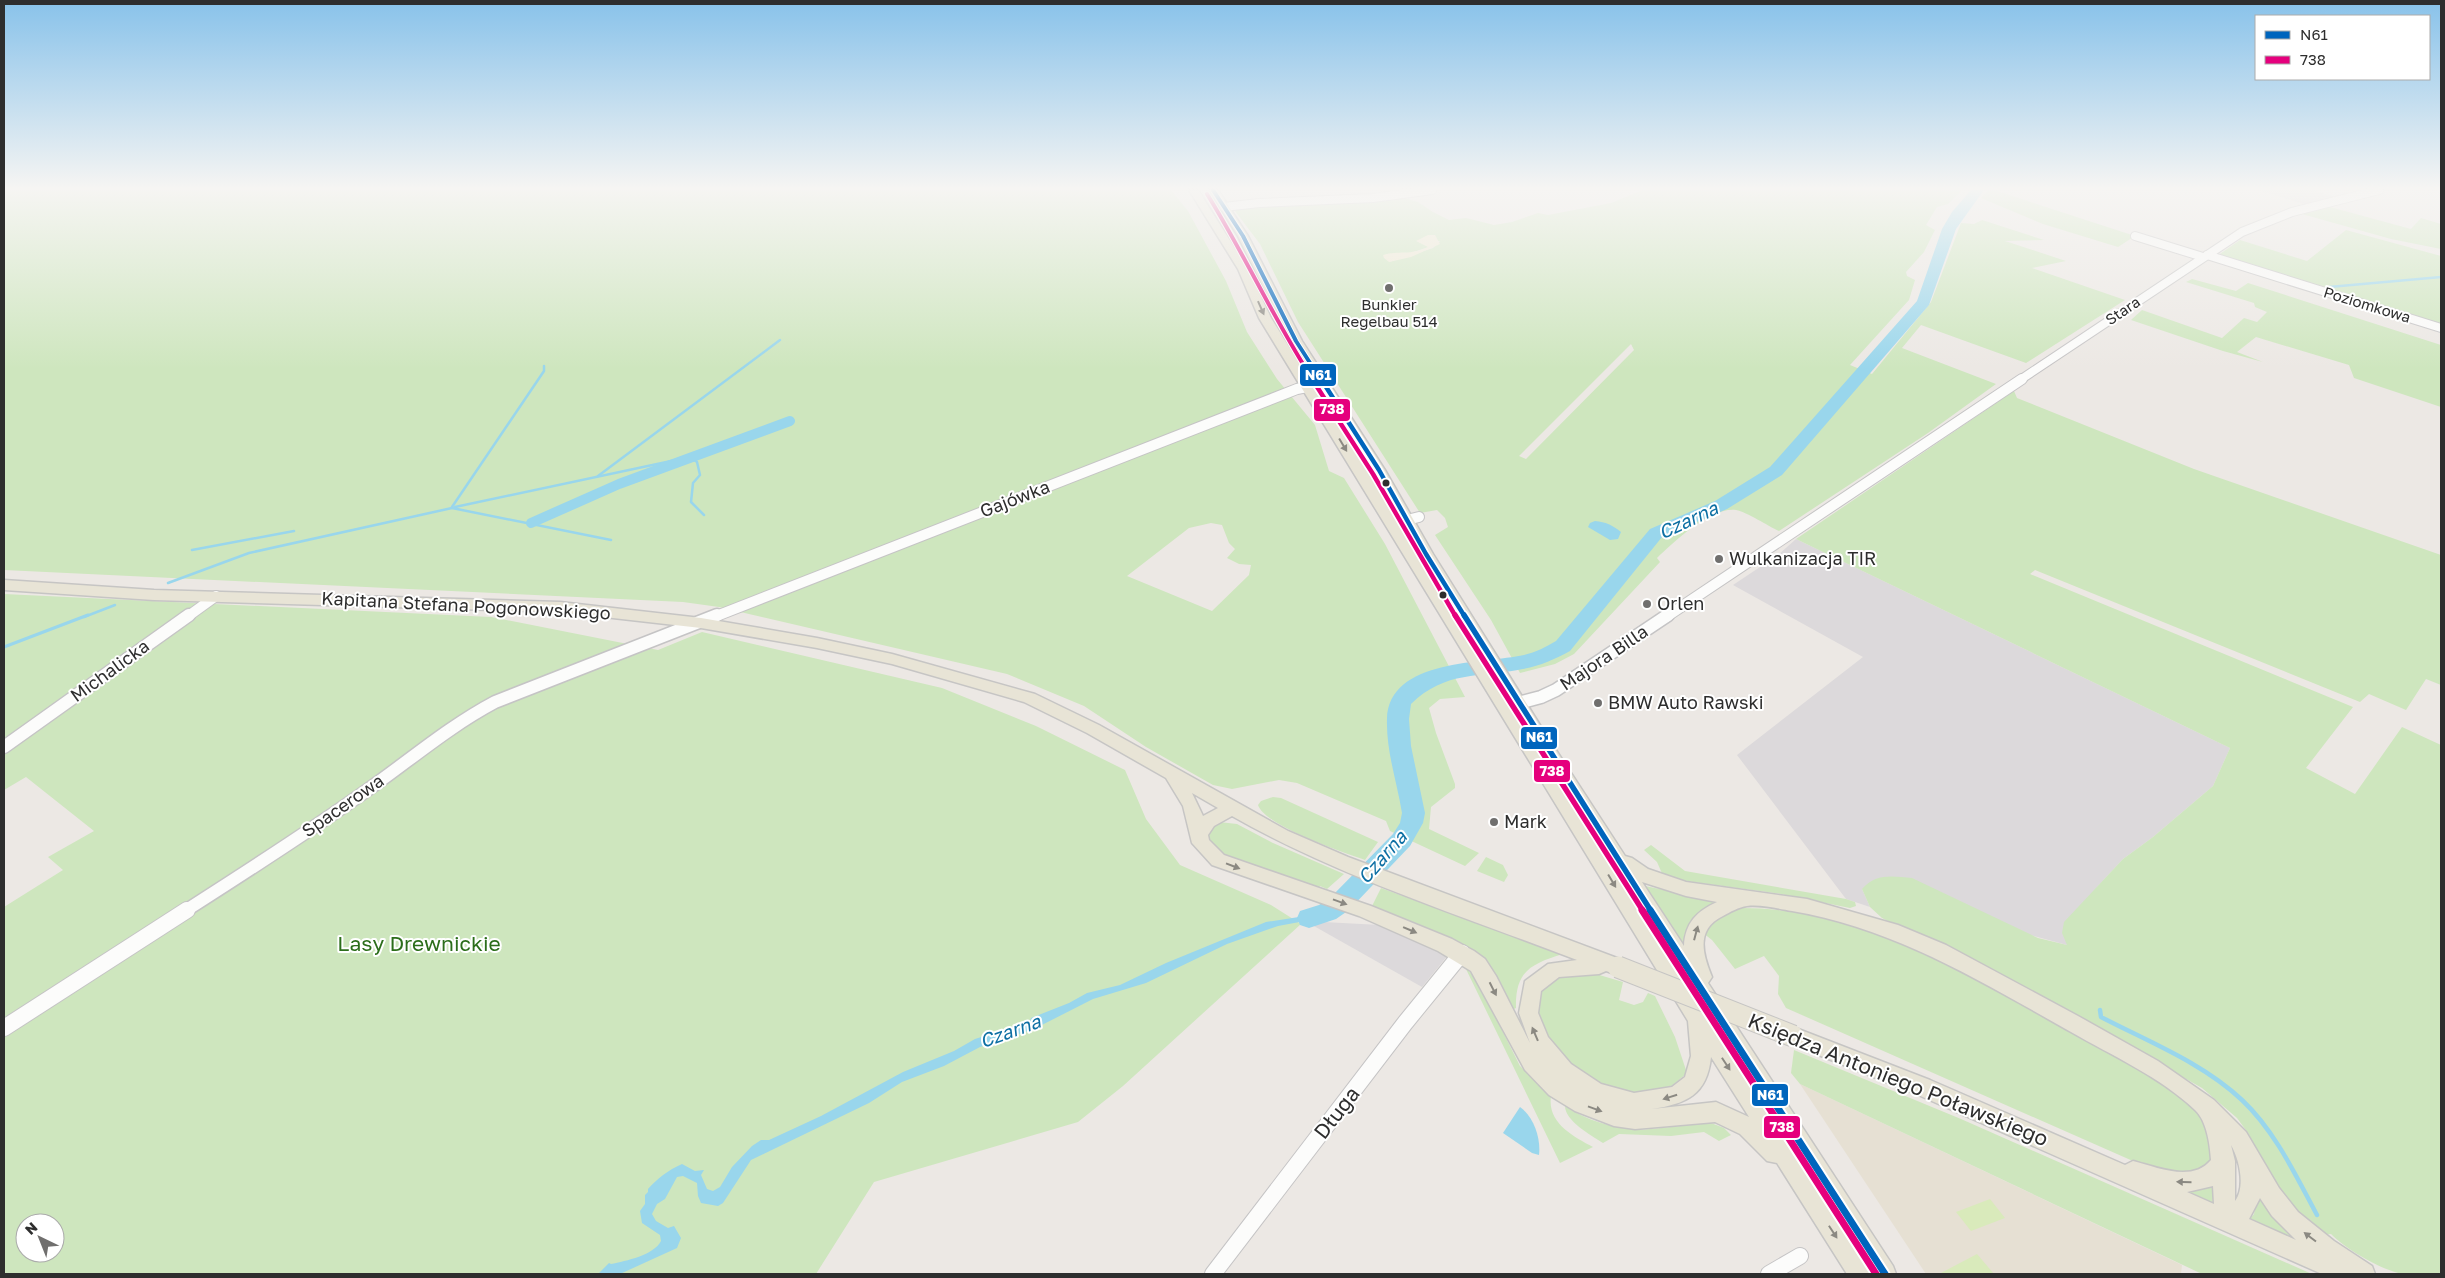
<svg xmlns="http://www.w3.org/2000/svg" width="2445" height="1278" font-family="'Golos Text',sans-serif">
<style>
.industrial{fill:#dcd9db}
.education{fill:#e6e0d3}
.green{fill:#cee6be;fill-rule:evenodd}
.sand{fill:#f0ead3}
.pitch{fill:#d9eabb}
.water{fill:#99d6ec}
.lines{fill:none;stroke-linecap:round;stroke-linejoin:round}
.stream-far2{stroke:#99d6ec;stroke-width:2.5}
.stream-far1{stroke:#99d6ec;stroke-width:3}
.stream{stroke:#99d6ec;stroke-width:4.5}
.canal{stroke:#99d6ec;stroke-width:10}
.river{fill:#99d6ec;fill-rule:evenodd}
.minor-far3-casing{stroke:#c5c4c5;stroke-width:10}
.minor-far2-casing{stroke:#c5c4c5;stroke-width:12}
.minor-far1-casing{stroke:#c5c4c5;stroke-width:15}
.minor-casing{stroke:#c5c4c5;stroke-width:18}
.major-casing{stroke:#c6c5c4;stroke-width:3}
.minor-far3{stroke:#fcfcfb;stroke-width:8}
.minor-far2{stroke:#fcfcfb;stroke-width:10}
.minor-far1{stroke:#fcfcfb;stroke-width:12}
.minor{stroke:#fcfcfb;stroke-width:16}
.major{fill:#e8e4d6;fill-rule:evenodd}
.major-bridge-casing{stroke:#c6c5c4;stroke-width:23;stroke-linecap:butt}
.major-bridge{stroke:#e8e4d6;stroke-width:21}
.bus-1-far3-casing{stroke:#fff;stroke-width:6}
.bus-1-far2-casing{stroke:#fff;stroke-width:8}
.bus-1-far1-casing{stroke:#fff;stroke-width:9}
.bus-1-casing{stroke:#fff;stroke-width:11}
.bus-2-far3-casing{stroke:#fff;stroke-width:6}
.bus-2-far2-casing{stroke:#fff;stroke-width:8}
.bus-2-far1-casing{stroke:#fff;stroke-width:9}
.bus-2-casing{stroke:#fff;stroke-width:11}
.bus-1-far3{stroke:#0065bd;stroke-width:4}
.bus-1-far2{stroke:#0065bd;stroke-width:4.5}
.bus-1-far1{stroke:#0065bd;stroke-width:5.5}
.bus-1{stroke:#0065bd;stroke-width:7}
.bus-2-far3{stroke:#e5007d;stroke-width:4}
.bus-2-far2{stroke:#e5007d;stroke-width:4.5}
.bus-2-far1{stroke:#e5007d;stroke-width:5.5}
.bus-2{stroke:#e5007d;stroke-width:7}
.oneway{fill:#8b8982}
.poi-dot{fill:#706f6e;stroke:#fff;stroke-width:2}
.bus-dot{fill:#2e2e2e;stroke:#fff;stroke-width:2}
.labels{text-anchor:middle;stroke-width:4;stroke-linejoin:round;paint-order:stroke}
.far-poi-label{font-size:15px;fill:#2e2e2e;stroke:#fff}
.far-street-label{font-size:15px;fill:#2e2e2e;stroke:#fff}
.street-label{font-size:18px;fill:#2e2e2e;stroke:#fff}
.poi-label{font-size:18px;fill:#2e2e2e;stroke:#fff;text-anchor:start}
.water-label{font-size:19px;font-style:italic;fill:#0d6fa3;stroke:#fff}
.near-park-label{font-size:21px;fill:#2c6e1b;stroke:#fff}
.near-street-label{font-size:21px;fill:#2e2e2e;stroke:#fff}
.line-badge{stroke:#fff;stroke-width:2}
.badge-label{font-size:14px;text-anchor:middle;font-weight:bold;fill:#fff}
</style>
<rect width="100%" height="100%" fill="#ece8e4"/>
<!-- industrial -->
<g class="industrial">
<polygon points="2258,190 2312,190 2336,197 2307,205"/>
<polygon points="1796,539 2230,748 2213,786 2153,837 2123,859 2097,887 2067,945 1862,889 1870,907 1846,899 1737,755 1863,657 1733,585 1778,555"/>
<polygon points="1305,921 1380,925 1448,955 1422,987"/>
</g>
<!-- education -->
<polygon class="education" points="1800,1084 2182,1265 2181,1274 1926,1274"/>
<!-- green -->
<g class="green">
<path d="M4 190H1171L1188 211 1226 281 1247 332 1277 379 1315 425 1329 471 1344 478 1385 544 1465 697 1440 699 1429 708 1436 733 1455 784V788L1431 807 1429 829 1479 853 1465 866 1390 831 1386 821 1297 783 1279 780 1232 789 1213 785 1146 747 1084 706 1007 674 719 607 683 602 4 570ZM1211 523 1222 525 1229 543 1235 549 1227 558 1239 564 1251 565 1249 575 1212 611 1127 576 1189 528Z"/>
<path d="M1643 190H1962L1948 204 1937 207 1926 225 1935 230 1924 252 1906 272 1907 276 1915 280 1909 300 1850 365 1872 374 1931 302 1961 223 1974 224 1982 220 2044 240 2005 241 2066 261 2032 268 2125 300 2026 363 1921 325 1902 348 1996 384 1928 433 1779 531C1768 526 1747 512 1736 510 1710 507 1674 542 1657 558L1660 562 1574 654 1555 664 1520 673 1491 620 1435 535 1448 527 1445 518 1437 510 1420 513 1298 322 1260 244 1235 211 1239 208 1404 198 1418 202 1433 212 1449 220 1466 218 1494 225 1512 222 1538 213 1548 215 1611 203ZM1417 241H1440L1433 248 1389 262 1395 253 1407 254 1429 247ZM1631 344 1634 350 1526 459 1519 456Z"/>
<polygon points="1988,190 1994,190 2135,236 2118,247 2043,224 1981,198"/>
<polygon points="2330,207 2411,229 2421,218 2441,224 2441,249 2391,239 2302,214"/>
<polygon points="2346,230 2441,256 2441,325 2217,256 2240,240 2307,261"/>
<polygon points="2192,279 2236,291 2248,283 2441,345 2441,407 2354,378 2349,365 2256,337 2237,352 2263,362 2223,351 2131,320 2142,310 2222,338 2244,318 2257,322 2267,312 2255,307 2254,303 2186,282"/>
<path d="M2014 391 2017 398 2194 469 2441 555V685L2426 679 2406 710 2369 694 2360 702 2035 570 2030 574 2353 707 2306 768 2355 794 2402 727 2441 745V1274C2429 1274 2414 1277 2402 1274 2380 1269 2347 1250 2331 1234L2319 1236 2285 1204 2248 1133 2237 1118 2202 1088 2096 1028 1882 918 1870 907 1862 889C1875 873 1893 876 1912 878L2038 938 2067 945 2062 933 2064 922 2123 859 2153 837 2213 786 2230 748 1796 539Z"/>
<path d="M4 594 491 617 658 650 702 632 942 688 1036 726 1125 770 1146 819 1180 865 1271 905 1301 924 1123 1086 1078 1122 874 1182 816 1274H4V907L63 870 48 857 94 831 26 777 4 790ZM25 1223H55V1253H25Z"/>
<path d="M1273 797 1281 798 1378 842 1365 860C1342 852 1265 826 1258 805L1261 801Z"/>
<polygon points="1219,822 1237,824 1273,843 1344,874 1327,889 1320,886 1317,890 1223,855 1211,846 1207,836 1210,829"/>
<polygon points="1651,845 1685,871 1846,899 1855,902 1856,906 1850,908 1781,894 1664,878 1657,862 1644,850"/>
<polygon points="1486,857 1503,865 1508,875 1504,882 1477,871"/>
<polygon points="1645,886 1718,901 1694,918 1685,946"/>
<path d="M1381 888 1563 954C1530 964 1515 972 1516 1008L1510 1011 1498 985 1371 908Z"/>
<path d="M1742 908C1868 908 1979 980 2085 1039 2126 1061 2176 1081 2204 1120 2212 1131 2211 1145 2212 1160L2194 1175 2151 1169 1786 1008 1778 994 1779 976 1764 956 1735 969 1712 940 1703 933C1711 918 1726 911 1742 908Z"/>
<path d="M1465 967 1477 980 1520 1066 1551 1096C1547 1123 1573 1136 1593 1147L1560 1163Z"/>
<polygon points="1596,974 1623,982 1619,1000 1634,1005 1643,1002 1648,993 1655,996 1675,1037 1686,1070 1686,1074 1669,1088 1628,1093 1597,1084 1552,1049 1536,1009 1542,988 1555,977"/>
<polygon points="1794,1050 1961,1119 2312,1274 2202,1274 1800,1084 1791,1073"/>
<path d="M1565 1106C1587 1121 1614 1128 1641 1130L1711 1123 1724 1128 1731 1135 1719 1141 1704 1132 1671 1136 1619 1134 1603 1143C1591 1135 1565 1121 1565 1106Z"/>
<polygon points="2215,1185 2212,1205 2173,1187"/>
<polygon points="2257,1196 2259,1196 2275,1220 2294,1239 2250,1219 2254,1214"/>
</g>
<!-- sand -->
<path class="sand" d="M1428 235H1435L1440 244 1411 257 1389 262 1384 258 1383 255C1399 250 1410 256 1428 247L1416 241Z"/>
<!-- pitch -->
<g class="pitch">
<polygon points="1990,1199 2005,1218 1971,1231 1956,1212"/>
<polygon points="1977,1254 1994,1274 1939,1274"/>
</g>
<!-- water -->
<g class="water">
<path d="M1595 521C1606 522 1612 525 1621 532L1618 539 1610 540 1588 527 1590 523Z"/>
<path d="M1331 908 1339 911 1332 916 1278 926 1227 944 1146 983 1093 999 1034 1029 980 1047 944 1066 902 1082 869 1103 751 1160 723 1203 718 1206 701 1203 698 1196 697 1183 683 1176 677 1177 665 1199 657 1204 652 1214 656 1221 668 1228 674 1226 681 1238 677 1248 620 1274H598L609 1263 611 1264C626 1261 654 1255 661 1241L660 1235 642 1223 640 1211 645 1204V1195L648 1192V1189C657 1179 668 1170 682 1164L695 1171 704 1170 701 1175 707 1189 713 1191 720 1187 732 1167 752 1146 761 1140H769L821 1116 903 1072 954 1051 975 1039 1030 1021 1031 1018 1069 1003 1087 993 1120 985 1166 963 1266 922 1318 914Z"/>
<path d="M1520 1107C1534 1117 1541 1139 1539 1155L1532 1153 1503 1133Z"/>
</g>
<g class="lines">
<!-- stream-far2 -->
<g class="stream-far2">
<polyline points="2329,287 2441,277"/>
<polyline points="598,476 780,340"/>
<polyline points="452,507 544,371 544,366"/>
<polyline points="455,507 690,457 697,462 700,475 693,483 691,502 704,515"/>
<polyline points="192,550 294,531"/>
<polyline points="168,583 249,553 452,508 611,540"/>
<polyline points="84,617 115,605"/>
</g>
<!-- stream-far1 -->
<polyline class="stream-far1" points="4,647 88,615"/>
<!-- stream -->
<path class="stream" d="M2100 1010 2101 1017C2149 1042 2203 1063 2242 1100 2275 1131 2296 1176 2317 1215"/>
<!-- canal -->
<polyline class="canal" points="531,523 619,484 790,421"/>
<!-- river -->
<path class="river" d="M1971 190H1984L1956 229 1929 305 1782 475 1727 509 1662 537 1570 651C1555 659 1540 666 1523 669 1479 678 1446 670 1411 704L1409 719 1411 746 1425 813 1423 823 1410 846 1349 910 1336 919 1309 928 1300 925 1297 918 1300 911 1319 905 1332 896 1393 834 1400 823 1402 813C1397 782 1386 751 1387 719 1389 658 1484 664 1524 655 1536 652 1546 647 1556 641L1650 529 1715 501 1770 467 1917 301 1942 229 1952 212Z"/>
<!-- minor-far3 casing -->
<g class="minor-far3-casing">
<g id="minor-far3">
<polyline points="1224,207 1259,203 1373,198 1432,190"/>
<polyline points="2135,236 2203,257"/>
<polyline points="2207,255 2441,328"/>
<polyline points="2020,380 2242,232 2292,212 2379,190"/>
</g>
</g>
<!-- minor-far2 casing -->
<g class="minor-far2-casing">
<g id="minor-far2">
<polyline points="1407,520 1419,517"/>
<polyline points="187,617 216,596"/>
<polyline points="714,617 1297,389 1312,386 1330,394"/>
<polyline points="1666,617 2022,379"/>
</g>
</g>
<!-- minor-far1 casing -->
<g class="minor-far1-casing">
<g id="minor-far1">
<polyline points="1518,703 1541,697 1556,690 1668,615"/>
<polyline points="4,747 189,615"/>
<path d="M185 911C246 872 307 833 366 791 409 761 448 727 495 702L717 615"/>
</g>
</g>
<!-- minor casing -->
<g class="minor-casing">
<g id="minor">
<polyline points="4,1028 187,910"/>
<polyline points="1213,1274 1405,1023 1462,953"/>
<polyline points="1769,1274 1800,1256"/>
</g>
</g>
<!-- major casing -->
<g class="major-casing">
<path id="major" d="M1189 190H1198L1248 269 1271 318 1463 626 1419 554 1373 470 1290 341 1238 236 1209 190H1218L1248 236 1302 341 1385 470 1433 554 1545 733 1625 856 1632 858 1648 869 1686 882 1807 899 1898 925 1946 945 2078 1016 2158 1061 2214 1100 2246 1132 2279 1188 2298 1212 2334 1241 2372 1266 2375 1274H2322L1916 1094 1786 1042 1783 1036 1786 1030 1793 1027 1930 1080 2125 1165 2133 1161C2157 1167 2192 1183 2211 1160 2210 1145 2207 1121 2195 1110 2162 1078 2111 1055 2071 1032 1982 982 1894 928 1792 911 1779 909 1760 904 1747 906 1739 907 1730 912 1723 916 1696 929 1702 953 1712 977L1708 983 1893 1266 1896 1274H1872L1871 1272V1274H1847L1777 1163 1767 1161 1740 1134 1715 1122 1635 1129 1614 1126 1575 1111 1549 1095 1525 1070 1471 971 1438 951 1359 916 1212 865 1192 843 1183 806 1166 778 1087 733 1024 702 892 664 817 648 701 628 560 612 154 600 4 590V580L154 590 560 602 701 618 817 638 892 654 1035 694 1099 725 1288 831 1348 857 1625 961 1628 967 1625 973 1618 975 1606 971 1599 974 1559 977 1541 991 1538 1013 1548 1037 1571 1064 1601 1084 1634 1093 1672 1087 1685 1077 1691 1056 1688 1021 1259 318 1238 269ZM1192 793 1218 808 1203 816ZM1232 816C1339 877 1463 916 1577 960L1548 964 1525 981 1519 1013 1530 1043 1496 976 1485 959 1474 951 1452 939 1371 906 1224 855 1209 840 1208 835 1214 826ZM1642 882 1686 896 1717 902C1697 911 1685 923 1684 946ZM1711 1057 1749 1117 1716 1102 1652 1109C1686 1104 1707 1095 1711 1057ZM2231 1145C2239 1159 2246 1186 2235 1201V1161ZM2213 1186 2214 1204 2187 1192ZM2260 1198 2272 1216 2296 1240 2249 1219Z"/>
</g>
<!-- minor-far3 -->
<use href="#minor-far3" class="minor-far3"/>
<!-- minor-far2 -->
<use href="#minor-far2" class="minor-far2"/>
<!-- minor-far1 -->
<use href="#minor-far1" class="minor-far1"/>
<!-- minor -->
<use href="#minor" class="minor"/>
<!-- major -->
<use href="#major" class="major"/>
<!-- major-bridge casing -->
<g class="major-bridge-casing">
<polyline id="major-bridge" points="1618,967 1793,1036"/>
</g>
<!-- major-bridge -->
<use href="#major-bridge" class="major-bridge"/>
<!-- bus-1-far3 casing -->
<g class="bus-1-far3-casing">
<polyline id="bus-1-far3" points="1213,190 1243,236 1296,341 1321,380"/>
</g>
<!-- bus-1-far2 casing -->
<g class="bus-1-far2-casing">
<polyline id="bus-1-far2" points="1321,379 1379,470 1426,554 1465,617"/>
</g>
<!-- bus-1-far1 casing -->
<g class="bus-1-far1-casing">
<polyline id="bus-1-far1" points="1464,615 1651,911"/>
</g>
<!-- bus-1 casing -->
<g class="bus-1-casing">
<polyline id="bus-1" points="1650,910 1885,1274"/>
</g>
<!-- bus-2-far3 casing -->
<g class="bus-2-far3-casing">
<path id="bus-2-far3" d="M1207 194C1245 255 1274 320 1313 380"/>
</g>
<!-- bus-2-far2 casing -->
<g class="bus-2-far2-casing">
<polyline id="bus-2-far2" points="1312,379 1373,474 1456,617"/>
</g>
<!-- bus-2-far1 casing -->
<g class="bus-2-far1-casing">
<polyline id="bus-2-far1" points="1455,615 1643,911"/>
</g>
<!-- bus-2 casing -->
<g class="bus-2-casing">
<polyline id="bus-2" points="1642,910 1876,1274"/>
</g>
<!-- bus-1-far3 -->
<use href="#bus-1-far3" class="bus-1-far3"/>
<!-- bus-1-far2 -->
<use href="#bus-1-far2" class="bus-1-far2"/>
<!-- bus-1-far1 -->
<use href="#bus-1-far1" class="bus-1-far1"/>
<!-- bus-1 -->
<use href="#bus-1" class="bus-1"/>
<!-- bus-2-far3 -->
<use href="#bus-2-far3" class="bus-2-far3"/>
<!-- bus-2-far2 -->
<use href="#bus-2-far2" class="bus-2-far2"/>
<!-- bus-2-far1 -->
<use href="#bus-2-far1" class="bus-2-far1"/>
<!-- bus-2 -->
<use href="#bus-2" class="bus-2"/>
</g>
<!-- one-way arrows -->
<defs><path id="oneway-solid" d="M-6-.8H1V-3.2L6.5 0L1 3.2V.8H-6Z" transform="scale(1.25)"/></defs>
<g class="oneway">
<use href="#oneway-solid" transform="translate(1261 308) rotate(66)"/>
<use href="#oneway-solid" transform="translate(1343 445) rotate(59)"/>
<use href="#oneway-solid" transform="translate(1233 866) rotate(21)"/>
<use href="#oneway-solid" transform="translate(1612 881) rotate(59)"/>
<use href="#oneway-solid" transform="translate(1340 902) rotate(20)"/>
<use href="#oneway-solid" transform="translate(1410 930) rotate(23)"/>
<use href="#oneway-solid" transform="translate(1696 933) rotate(-75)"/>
<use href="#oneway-solid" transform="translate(1493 989) rotate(63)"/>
<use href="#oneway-solid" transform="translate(1535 1034) rotate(-113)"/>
<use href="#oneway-solid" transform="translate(1726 1064) rotate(57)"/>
<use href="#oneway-solid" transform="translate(1670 1097) rotate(162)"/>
<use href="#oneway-solid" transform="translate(1595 1109) rotate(20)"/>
<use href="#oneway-solid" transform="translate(2184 1182) rotate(-179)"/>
<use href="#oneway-solid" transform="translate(1833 1232) rotate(57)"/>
<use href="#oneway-solid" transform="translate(2310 1237) rotate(-143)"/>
</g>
<!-- sky -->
<linearGradient id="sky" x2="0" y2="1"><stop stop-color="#88c2ea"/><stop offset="0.51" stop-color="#f6f5f3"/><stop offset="1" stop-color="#f6f5f3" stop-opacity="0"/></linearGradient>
<rect width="2445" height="369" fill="url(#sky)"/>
<!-- markers -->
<g class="poi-dot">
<circle cx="1389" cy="288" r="5"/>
<circle cx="1719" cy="559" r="5"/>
<circle cx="1647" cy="604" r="5"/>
<circle cx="1598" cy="703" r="5"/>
<circle cx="1494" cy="822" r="5"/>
</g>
<g class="bus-dot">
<circle cx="1386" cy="483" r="4.5"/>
<circle cx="1443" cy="595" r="4.5"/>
</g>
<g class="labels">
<!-- far-poi labels -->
<g class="far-poi-label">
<text x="1389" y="310">Bunkier<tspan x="1389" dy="17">Regelbau 514</tspan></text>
</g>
<!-- far-street labels -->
<g class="far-street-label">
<text transform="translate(2367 305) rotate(17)" y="5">Poziomkowa</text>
<text transform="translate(2123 311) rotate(-34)" y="5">Stara</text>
</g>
<!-- street labels -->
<g class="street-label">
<text transform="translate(1015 499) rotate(-21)" y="6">Gajówka</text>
<text transform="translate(466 606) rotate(3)" y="6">Kapitana Stefana Pogonowskiego</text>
<text transform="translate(1604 658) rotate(-34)" y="6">Majora Billa</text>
<text transform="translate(110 671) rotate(-36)" y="6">Michalicka</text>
<text transform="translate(343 806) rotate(-35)" y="6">Spacerowa</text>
</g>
<!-- poi labels -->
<g class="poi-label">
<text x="1729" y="565">Wulkanizacja TIR</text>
<text x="1657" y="610">Orlen</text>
<text x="1608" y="709">BMW Auto Rawski</text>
<text x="1504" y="828">Mark</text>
</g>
<!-- water labels -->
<g class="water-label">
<text transform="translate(1688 520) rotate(-25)" y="7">Czarna</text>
<text transform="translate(1382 857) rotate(-49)" y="7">Czarna</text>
<text transform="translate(1010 1031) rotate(-20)" y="7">Czarna</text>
</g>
<!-- near-park labels -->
<g class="near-park-label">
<text x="419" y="951">Lasy Drewnickie</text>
</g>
<!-- near-street labels -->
<g class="near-street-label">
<text transform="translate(1898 1080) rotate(22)" y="7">Księdza Antoniego Poławskiego</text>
<text transform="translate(1337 1113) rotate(-52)" y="7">Długa</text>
</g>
</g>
<g class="line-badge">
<rect x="1299" y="363" width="38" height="24" rx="5" fill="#0065bd"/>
<rect x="1313" y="398" width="38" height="24" rx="5" fill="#e5007d"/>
<rect x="1520" y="726" width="38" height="24" rx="5" fill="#0065bd"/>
<rect x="1533" y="759" width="38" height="24" rx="5" fill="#e5007d"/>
<rect x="1751" y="1083" width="38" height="24" rx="5" fill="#0065bd"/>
<rect x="1763" y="1115" width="38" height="24" rx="5" fill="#e5007d"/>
</g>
<g class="badge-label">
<text x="1318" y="380">N61</text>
<text x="1332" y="414">738</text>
<text x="1539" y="742">N61</text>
<text x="1552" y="776">738</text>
<text x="1770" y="1100">N61</text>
<text x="1782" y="1132">738</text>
</g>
<!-- border -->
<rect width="2445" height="1278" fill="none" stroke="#2e2e2e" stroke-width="10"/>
<!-- legend -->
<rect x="2255" y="15" width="175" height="65" fill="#ffffff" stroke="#ababab"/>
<rect x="2265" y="31" width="25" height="8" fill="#0065bd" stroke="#ababab"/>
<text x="2300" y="40" font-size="15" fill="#2e2e2e">N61</text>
<rect x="2265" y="56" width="25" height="8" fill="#e5007d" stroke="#ababab"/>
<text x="2300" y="65" font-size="15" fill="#2e2e2e">738</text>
<!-- north arrow -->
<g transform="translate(40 1238) rotate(317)"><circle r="24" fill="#ffffff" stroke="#ababab"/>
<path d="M0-4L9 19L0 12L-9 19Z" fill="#706f6e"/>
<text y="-8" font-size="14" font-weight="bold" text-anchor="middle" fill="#2e2e2e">N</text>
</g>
</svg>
